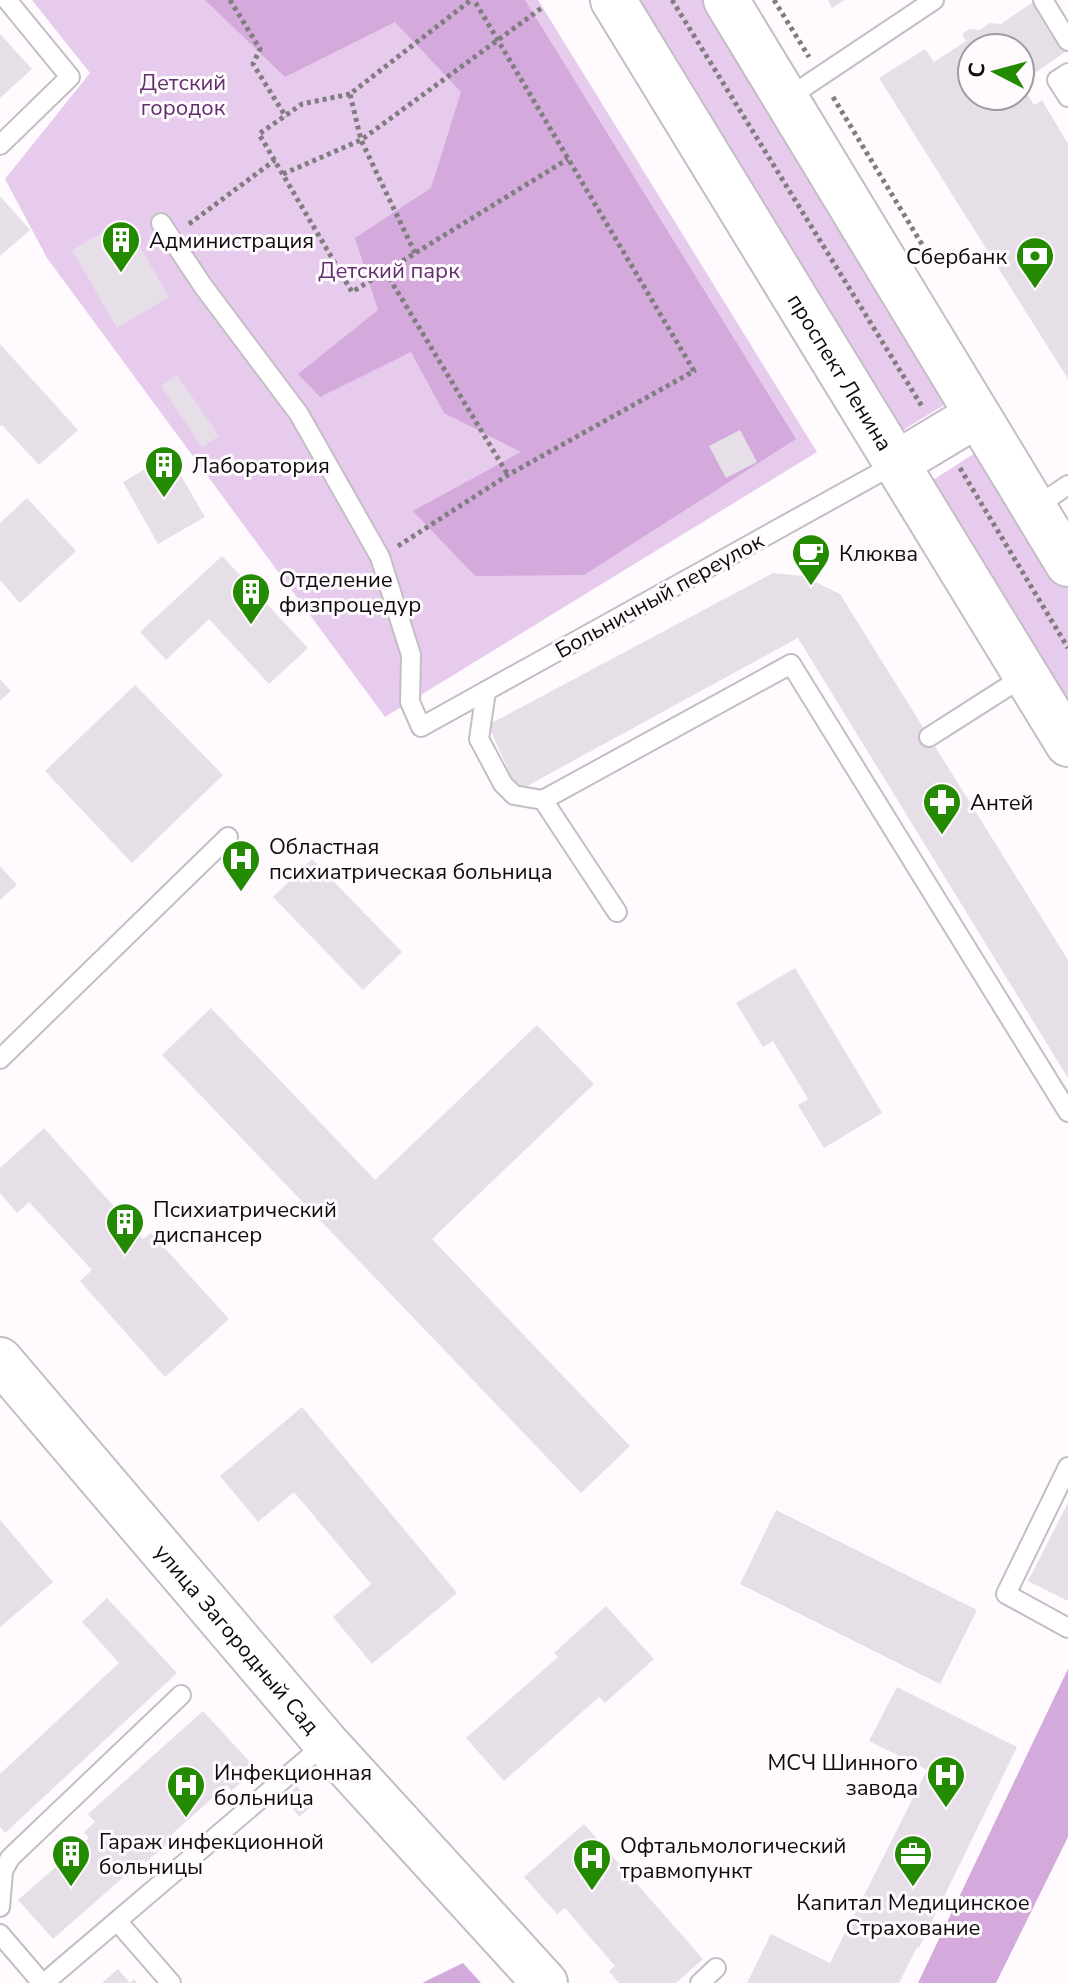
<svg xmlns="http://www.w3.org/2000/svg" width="1068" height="1983" font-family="'Nunito Sans',sans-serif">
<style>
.green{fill:#e7cbed}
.forest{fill:#d3aadb}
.building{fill:#e7dfe8;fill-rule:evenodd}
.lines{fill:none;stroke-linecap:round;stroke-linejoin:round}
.lane-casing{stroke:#c5bdc6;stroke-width:22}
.secondary-casing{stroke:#c5bdc6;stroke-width:48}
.path{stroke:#807d80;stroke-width:5;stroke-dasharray:4 4;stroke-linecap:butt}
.lane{stroke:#fff;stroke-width:18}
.secondary{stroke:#fff;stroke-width:44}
.labels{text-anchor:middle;stroke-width:6;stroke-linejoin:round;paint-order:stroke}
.park-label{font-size:22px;fill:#612f6c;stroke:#fefafe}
.poi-label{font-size:22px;fill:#0e0c0f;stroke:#fefafe;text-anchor:start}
.street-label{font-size:22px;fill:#0e0c0f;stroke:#fefafe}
</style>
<rect width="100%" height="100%" fill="#fefafe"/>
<!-- green -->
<g class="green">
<polygon points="32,0 538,0 817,452 385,717 47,258 5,179 90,73"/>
<polygon points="638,0 708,0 954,399 903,430"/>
<polygon points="983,448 1068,589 1068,709 933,480"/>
</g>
<!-- forest -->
<g class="forest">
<polygon points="205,0 525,0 796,439 584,575 475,576 413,511 521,452 444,413 411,352 320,397 298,374 378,310 355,238 431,188 461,92 395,22 285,77"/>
<polygon points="1068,1669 1068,1837 996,1983 918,1983"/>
<polygon points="463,1963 481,1983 421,1983 422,1983"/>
</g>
<!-- building -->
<g class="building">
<polygon points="828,0 845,0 832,8"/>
<path d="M1033 2 1065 52 1021 83 1034 105 1042 100 1068 144V379L879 78 925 49 934 62 966 41 962 34 969 29 980 30 990 23 1001 24ZM972 48H1020V96H972Z"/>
<polygon points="0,34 32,69 0,98"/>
<polygon points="0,196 30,230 0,256"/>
<polygon points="124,220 169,297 117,328 72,250"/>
<polygon points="0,344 78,430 39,465 2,425 0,427"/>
<polygon points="177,375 219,436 202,447 161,386"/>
<polygon points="740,430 757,462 726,478 709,446"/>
<polygon points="169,455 205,517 158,544 123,482"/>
<polygon points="27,498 76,551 20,603 0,580 0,523"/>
<polygon points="222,556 308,648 269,684 209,619 166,660 140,632"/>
<polygon points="773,573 803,576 840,594 1068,960 1068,1078 798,638 518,791 488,725"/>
<polygon points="0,679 11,691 0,701"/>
<polygon points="135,685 223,775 132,863 45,771"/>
<polygon points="312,859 402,952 363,990 273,897"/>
<polygon points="0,866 17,885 0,900"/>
<polygon points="795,968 882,1113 824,1148 798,1105 808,1099 773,1041 763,1047 736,1003"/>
<polygon points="211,1008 375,1180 537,1025 594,1084 432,1239 630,1446 581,1493 162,1055"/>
<polygon points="44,1128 143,1239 151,1233 229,1319 165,1377 80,1281 92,1270 29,1202 17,1213 0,1193 0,1168"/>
<polygon points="302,1407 457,1593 372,1664 333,1617 371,1584 294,1492 258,1522 220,1476"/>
<polygon points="1068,1503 1068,1601 1028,1581"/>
<polygon points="776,1510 977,1610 940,1684 740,1584"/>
<polygon points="0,1520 53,1582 0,1627"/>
<polygon points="107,1598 177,1673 5,1833 0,1827 0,1774 119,1663 82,1622"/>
<polygon points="606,1606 654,1659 605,1703 599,1697 504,1781 466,1738 558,1657 554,1653"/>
<polygon points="897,1687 1017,1747 919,1948 917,1947 899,1983 747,1983 771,1934 830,1963 927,1770 869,1741"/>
<polygon points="203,1711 249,1761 248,1777 231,1791 227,1785 171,1835 174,1838 146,1862 144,1859 53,1939 18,1900 89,1838 84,1832 95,1822 88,1814"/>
<polygon points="297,1786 313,1805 299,1817 284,1797"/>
<polygon points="584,1824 703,1959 676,1983 619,1983 609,1971 615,1966 565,1908 557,1914 524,1877"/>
<polygon points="118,1969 130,1983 134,1979 137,1983 102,1983"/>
</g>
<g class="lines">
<!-- lane casing -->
<g class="lane-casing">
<g id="lane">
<polyline points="1043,0 1068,41"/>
<polyline points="1068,73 1057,80 1068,97"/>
<polyline points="786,99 934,0"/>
<polyline points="0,145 70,77 7,0"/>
<polyline points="161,223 203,286 299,414 380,557 411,655 410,702 421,727 897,463"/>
<polyline points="1034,508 1068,485"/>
<polyline points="486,691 479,739 503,784 514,795 543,800 617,912"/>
<polyline points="929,737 1026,675"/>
<polyline points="543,800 791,664 1068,1112"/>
<polyline points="0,1059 228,837"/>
<polyline points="1068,1467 1006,1594 1068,1628"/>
<polyline points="0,1907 3,1871 10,1858 181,1695"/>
<polyline points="117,1921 171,1983"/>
<polyline points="0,1934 42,1983"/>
<polyline points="44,1983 326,1743"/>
<polyline points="700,1983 716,1968"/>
</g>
</g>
<!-- secondary casing -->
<g class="secondary-casing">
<g id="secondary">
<path id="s1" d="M613 0 1068 744"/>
<polyline points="726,0 1068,564"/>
<polyline points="897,463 977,415"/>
<path id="s2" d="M0 1360 326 1743 545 1983"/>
</g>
</g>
<!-- path -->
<g class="path">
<polyline points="230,0 260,49 253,64 286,117"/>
<polyline points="672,0 923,408"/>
<polyline points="774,0 809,57"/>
<polyline points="350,94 302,104 259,134 352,292 568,159"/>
<polyline points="833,97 929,256"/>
<polyline points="283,174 361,140 543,7"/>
<polyline points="189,224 275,160"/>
<polyline points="415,253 361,140 350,94 471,0"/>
<polyline points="385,271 508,475"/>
<polyline points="960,468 1068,648"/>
<polyline points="398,546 508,475 694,371 474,0"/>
</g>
<!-- lane -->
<use href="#lane" class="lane"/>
<!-- secondary -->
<use href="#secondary" class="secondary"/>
</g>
<!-- icons -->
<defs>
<g id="building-pin" transform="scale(2)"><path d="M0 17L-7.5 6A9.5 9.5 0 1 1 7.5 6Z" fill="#238a02" stroke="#fefafe"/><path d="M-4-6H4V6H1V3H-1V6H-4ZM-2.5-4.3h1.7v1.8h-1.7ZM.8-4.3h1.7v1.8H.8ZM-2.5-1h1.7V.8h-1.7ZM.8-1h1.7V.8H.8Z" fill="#fff"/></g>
<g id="bank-pin" transform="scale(2)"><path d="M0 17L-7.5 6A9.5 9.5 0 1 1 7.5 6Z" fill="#238a02" stroke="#fefafe"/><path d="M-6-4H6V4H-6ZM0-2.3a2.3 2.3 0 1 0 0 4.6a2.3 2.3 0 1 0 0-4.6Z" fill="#fff"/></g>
<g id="cafe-pin" transform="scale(2)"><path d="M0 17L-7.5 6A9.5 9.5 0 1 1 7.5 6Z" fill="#238a02" stroke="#fefafe"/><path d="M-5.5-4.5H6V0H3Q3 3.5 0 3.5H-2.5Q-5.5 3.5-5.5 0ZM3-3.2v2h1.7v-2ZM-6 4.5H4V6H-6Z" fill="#fff"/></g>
<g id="pharmacy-pin" transform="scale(2)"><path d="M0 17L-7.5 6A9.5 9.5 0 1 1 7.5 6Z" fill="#238a02" stroke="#fefafe"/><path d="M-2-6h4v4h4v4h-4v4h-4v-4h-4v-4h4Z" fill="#fff"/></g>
<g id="hospital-pin" transform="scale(2)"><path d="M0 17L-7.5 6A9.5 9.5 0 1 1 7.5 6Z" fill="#238a02" stroke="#fefafe"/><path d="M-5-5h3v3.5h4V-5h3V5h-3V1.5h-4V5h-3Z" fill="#fff"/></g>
<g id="office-pin" transform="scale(2)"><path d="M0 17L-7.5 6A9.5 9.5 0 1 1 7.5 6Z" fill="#238a02" stroke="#fefafe"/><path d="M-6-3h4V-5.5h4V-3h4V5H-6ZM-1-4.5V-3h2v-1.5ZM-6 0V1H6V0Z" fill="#fff"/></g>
</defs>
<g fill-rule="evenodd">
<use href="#building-pin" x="121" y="240"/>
<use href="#bank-pin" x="1035" y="256"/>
<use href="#building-pin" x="164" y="465"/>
<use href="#cafe-pin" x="811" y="553"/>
<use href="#building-pin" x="251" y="592"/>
<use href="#pharmacy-pin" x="942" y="802"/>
<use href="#hospital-pin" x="241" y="859"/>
<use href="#building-pin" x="125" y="1222"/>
<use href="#hospital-pin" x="946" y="1775"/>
<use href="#hospital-pin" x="186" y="1785"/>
<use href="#building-pin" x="71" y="1854"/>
<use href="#office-pin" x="913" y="1854"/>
<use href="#hospital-pin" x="592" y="1858"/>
</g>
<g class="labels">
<!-- park labels -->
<g class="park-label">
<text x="183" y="90">Детский<tspan x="183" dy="25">городок</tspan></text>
<text x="389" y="278">Детский парк</text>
</g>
<!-- poi labels -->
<g class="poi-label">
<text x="149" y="248">Администрация</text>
<text x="1007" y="264" text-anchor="end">Сбербанк</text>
<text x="192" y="473">Лаборатория</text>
<text x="839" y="561">Клюква</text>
<text x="279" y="587">Отделение<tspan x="279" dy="25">физпроцедур</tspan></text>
<text x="970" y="810">Антей</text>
<text x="269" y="854">Областная<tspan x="269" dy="25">психиатрическая больница</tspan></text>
<text x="153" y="1217">Психиатрический<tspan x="153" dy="25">диспансер</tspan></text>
<text x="918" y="1770" text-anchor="end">МСЧ Шинного<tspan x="918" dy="25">завода</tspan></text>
<text x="214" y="1780">Инфекционная<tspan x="214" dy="25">больница</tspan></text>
<text x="99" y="1849">Гараж инфекционной<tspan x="99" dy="25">больницы</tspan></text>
<text x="620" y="1853">Офтальмологический<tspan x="620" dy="25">травмопункт</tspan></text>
<text x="913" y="1910" text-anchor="middle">Капитал Медицинское<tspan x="913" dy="25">Страхование</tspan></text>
</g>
<!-- street labels -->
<g class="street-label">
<text dy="8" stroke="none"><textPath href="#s1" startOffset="436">проспект Ленина</textPath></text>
<text transform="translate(659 595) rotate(-29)" y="8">Больничный переулок</text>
<text dy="8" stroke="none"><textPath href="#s2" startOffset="366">улица Загородный Сад</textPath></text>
</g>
</g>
<!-- north arrow -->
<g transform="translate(996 72) rotate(276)"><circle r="38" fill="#fefafe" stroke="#9e9b9e" stroke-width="2"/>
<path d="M0-6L14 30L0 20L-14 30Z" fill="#238a02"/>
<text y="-12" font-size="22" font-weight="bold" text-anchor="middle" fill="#0e0c0f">С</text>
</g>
</svg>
